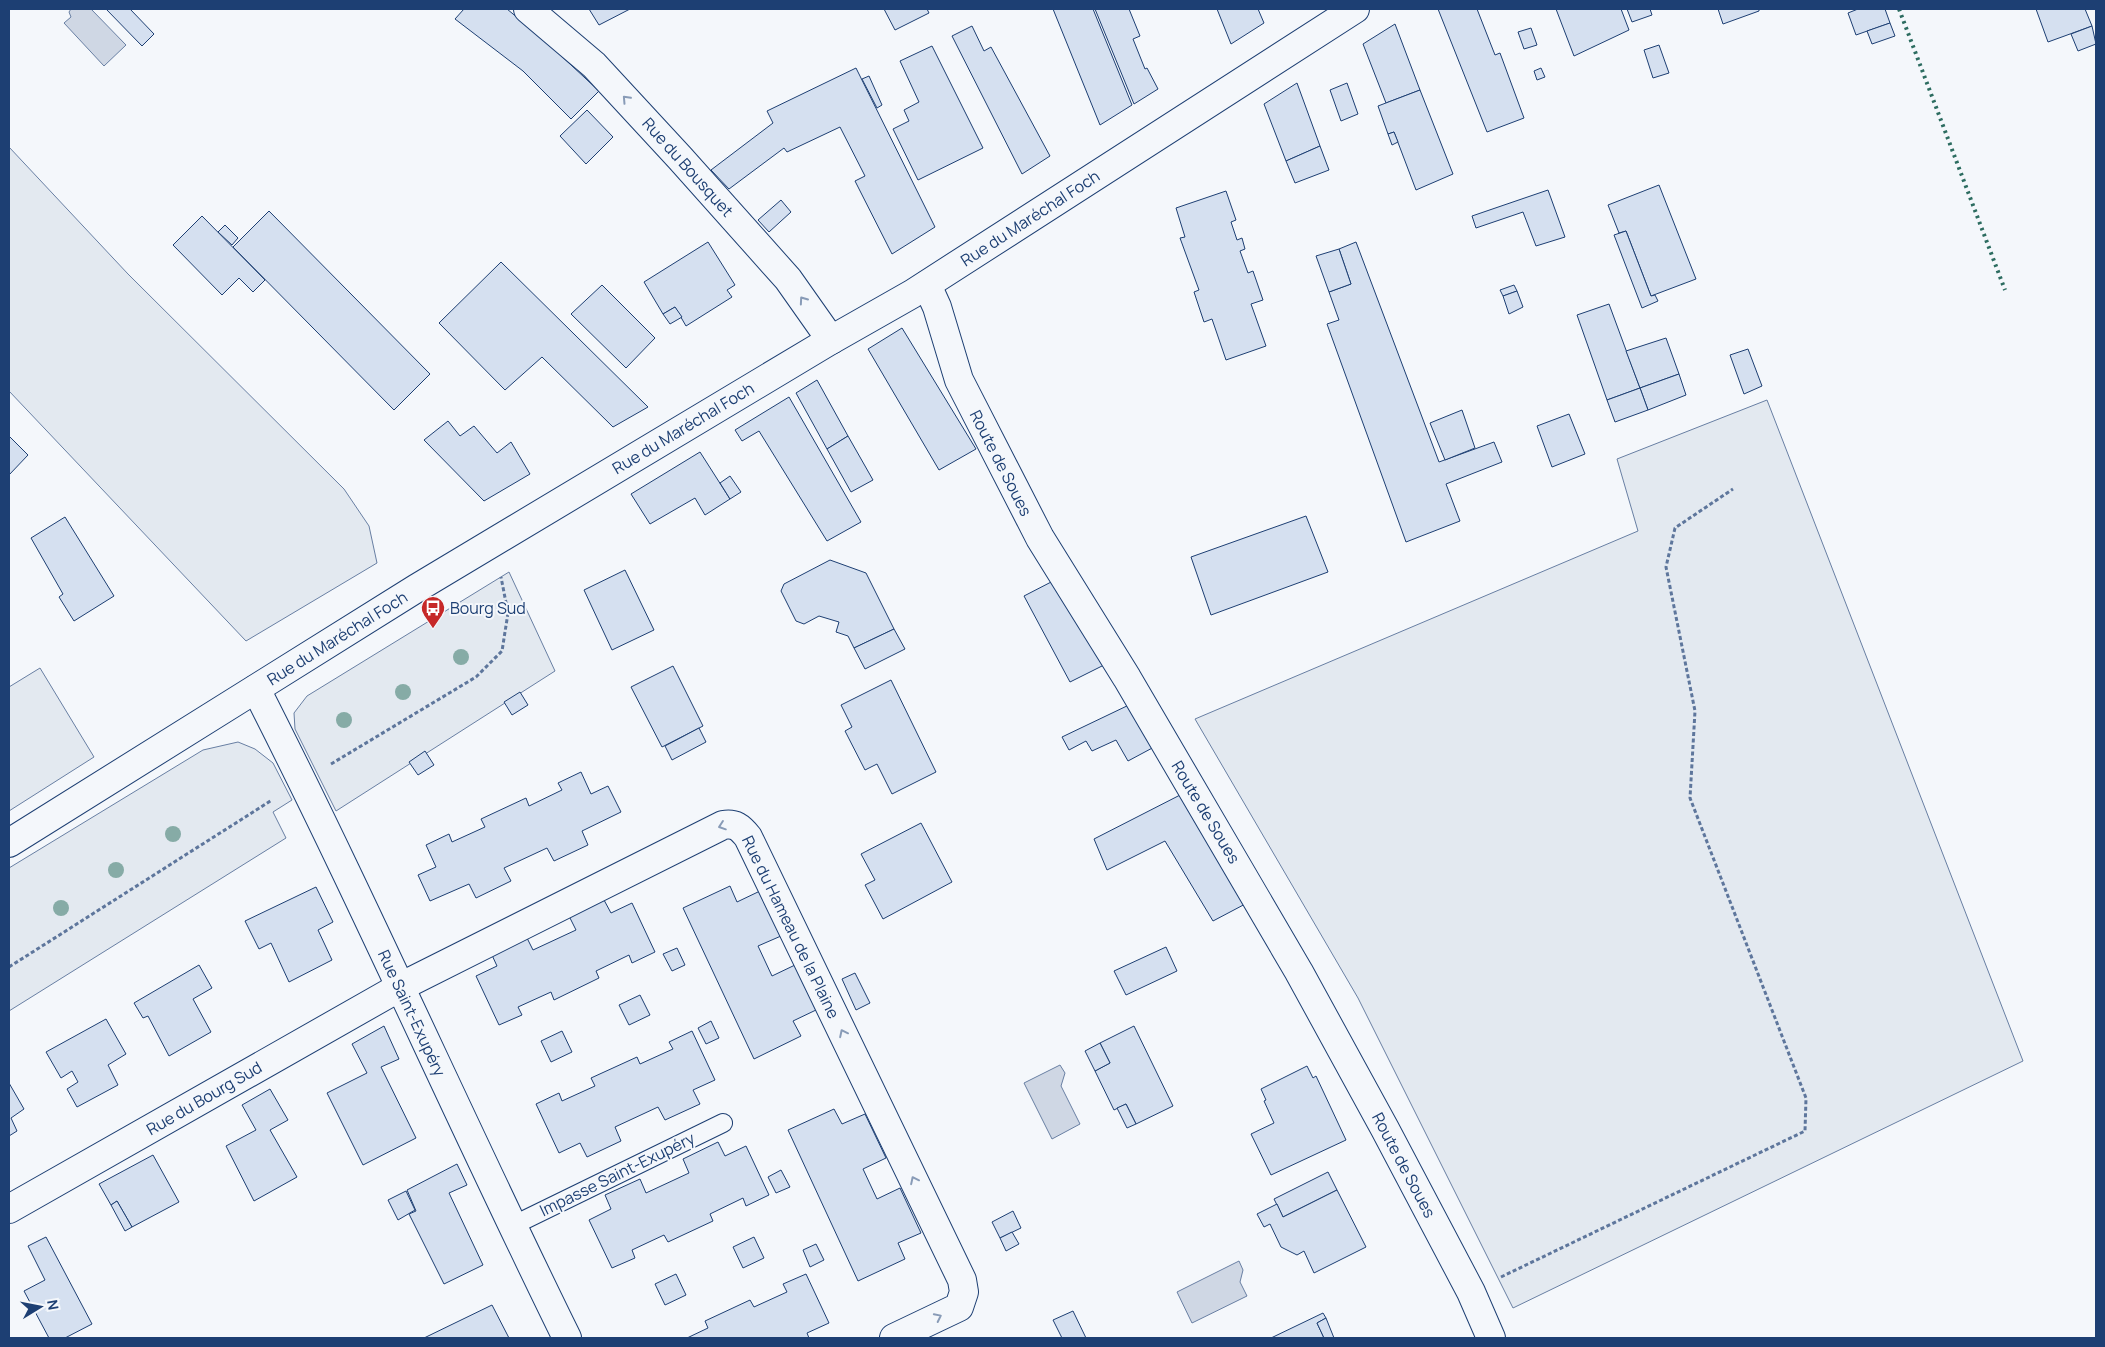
<svg xmlns="http://www.w3.org/2000/svg" width="2105" height="1347" font-family="Manrope,sans-serif">
<style>
.green{fill:#e3e9f0;stroke:#687fa3}
.water{fill:#cfd7e4;stroke:#687fa3}
.building{fill:#d5e0f0;stroke:#1d3f73}
.lines{fill:none;stroke-linecap:round;stroke-linejoin:round}
.service-casing{stroke:#1d3f73;stroke-width:20}
.minor-casing{stroke:#1d3f73;stroke-width:30}
.secondary-casing{stroke:#1d3f73;stroke-width:30}
.primary-casing{stroke:#1d3f73;stroke-width:30}
.path{stroke:#5e769c;stroke-width:3;stroke-dasharray:4 2.5;stroke-linecap:butt}
.service{stroke:#f4f7fb;stroke-width:18}
.minor{stroke:#f4f7fb;stroke-width:28}
.secondary{stroke:#f4f7fb;stroke-width:28}
.primary{stroke:#f4f7fb;stroke-width:28}
.hedge{stroke:#2c6c60;stroke-width:4;stroke-dasharray:2.5 4;stroke-linecap:butt}
.tree{fill:#86aba6}
.oneway{stroke:#889bb7}
.labels{text-anchor:middle;stroke-width:4;stroke-linejoin:round;paint-order:stroke}
.street-label{font-size:16px;fill:#1d3f73;stroke:#f4f7fb}
.poi-label{font-size:16px;fill:#1d3f73;stroke:#f4f7fb;text-anchor:start}
</style>
<rect width="100%" height="100%" fill="#f4f7fb"/>
<!-- green -->
<g class="green">
<polygon points="9,147 128,274 344,489 369,526 377,563 246,641 9,391"/>
<polygon points="1767,400 2023,1061 1513,1308 1358,998 1195,719 1638,531 1617,459"/>
<polygon points="509,572 555,671 336,811 295,729 294,713 307,696"/>
<polygon points="40,668 94,757 9,811 9,687"/>
<polygon points="238,742 255,749 273,763 292,800 273,812 286,838 9,1011 9,868 203,750"/>
</g>
<!-- water -->
<g class="water">
<polygon points="71,9 91,9 126,45 104,66 64,23 71,17 69,12"/>
<polygon points="1060,1065 1065,1073 1061,1086 1080,1124 1052,1139 1024,1083"/>
<polygon points="1239,1261 1243,1270 1240,1282 1247,1296 1192,1323 1177,1292"/>
</g>
<!-- building -->
<g class="building">
<polygon points="106,9 130,9 154,34 142,46"/>
<polygon points="464,9 507,9 542,38 599,91 571,119 523,71 455,19"/>
<polygon points="589,9 630,9 599,25"/>
<polygon points="884,9 927,9 929,13 895,30"/>
<polygon points="1053,9 1093,9 1132,105 1100,125"/>
<polygon points="1095,9 1129,9 1140,36 1133,39 1145,69 1147,68 1158,89 1134,104"/>
<polygon points="1217,9 1258,9 1264,23 1231,44"/>
<polygon points="1438,9 1477,9 1495,55 1500,53 1524,118 1487,132"/>
<polygon points="1556,9 1621,9 1629,30 1574,56"/>
<polygon points="1627,9 1650,9 1652,15 1632,22"/>
<polygon points="1718,9 1759,9 1759,11 1723,24"/>
<polygon points="1858,9 1885,9 1890,23 1856,35 1848,13"/>
<polygon points="2036,9 2085,9 2092,26 2048,42"/>
<polygon points="1890,23 1895,36 1872,44 1867,31"/>
<polygon points="1395,24 1420,90 1386,103 1363,44"/>
<polygon points="972,26 984,51 991,47 1050,156 1022,174 952,36"/>
<polygon points="2092,26 2096,44 2078,51 2071,34"/>
<polygon points="1531,28 1537,45 1524,49 1518,32"/>
<polygon points="1659,45 1669,73 1653,78 1644,50"/>
<polygon points="932,46 983,148 918,180 893,129 909,121 904,110 919,102 900,61"/>
<polygon points="856,68 935,227 892,254 855,181 865,176 840,127 787,152 784,148 729,189 711,170 773,123 767,111"/>
<polygon points="1541,68 1545,77 1537,80 1534,71"/>
<polygon points="869,76 882,105 877,108 862,79"/>
<polygon points="1297,83 1320,146 1286,161 1264,104"/>
<polygon points="1347,83 1358,114 1341,121 1330,90"/>
<polygon points="1420,90 1453,174 1416,190 1394,132 1388,134 1378,106"/>
<polygon points="587,110 613,137 586,164 560,136"/>
<polygon points="1394,132 1398,142 1392,145 1388,134"/>
<polygon points="1320,146 1329,170 1295,183 1286,161"/>
<polygon points="1659,185 1696,279 1651,296 1626,231 1619,233 1608,205"/>
<polygon points="1548,190 1565,237 1536,246 1523,212 1476,228 1472,216"/>
<polygon points="1226,191 1236,220 1231,222 1237,240 1242,238 1245,249 1240,251 1248,273 1253,271 1263,300 1251,304 1266,346 1226,360 1212,319 1204,322 1194,292 1199,290 1180,238 1185,237 1176,208"/>
<polygon points="781,200 791,212 769,232 758,220"/>
<polygon points="269,211 430,374 394,410 233,247"/>
<polygon points="202,216 265,280 253,292 239,278 222,295 173,245"/>
<polygon points="225,225 238,238 232,245 218,232"/>
<polygon points="1626,231 1651,296 1655,295 1658,301 1642,308 1614,235"/>
<polygon points="708,242 735,285 727,290 732,297 686,326 675,307 663,314 644,282"/>
<polygon points="1356,242 1439,462 1494,442 1502,462 1446,484 1460,521 1406,542 1327,324 1339,320 1329,292 1351,284 1339,249"/>
<polygon points="1339,249 1351,284 1329,292 1316,256"/>
<polygon points="501,262 648,407 613,427 542,357 505,390 439,323"/>
<polygon points="602,285 655,338 626,368 571,314"/>
<polygon points="1514,285 1517,291 1503,296 1500,290"/>
<polygon points="1517,291 1523,307 1509,314 1503,296"/>
<polygon points="1609,304 1640,388 1607,400 1577,315"/>
<polygon points="675,307 682,317 670,324 663,314"/>
<polygon points="902,328 976,449 939,470 868,349"/>
<polygon points="1666,338 1679,374 1640,388 1626,351"/>
<polygon points="1748,349 1762,386 1744,394 1730,355"/>
<polygon points="1679,374 1686,395 1648,410 1640,388"/>
<polygon points="817,380 848,436 827,449 796,393"/>
<polygon points="1640,388 1648,410 1615,422 1607,400"/>
<polygon points="789,397 861,522 827,541 759,431 742,441 735,430"/>
<polygon points="1462,410 1475,448 1445,460 1430,423"/>
<polygon points="1569,414 1585,454 1552,467 1537,426"/>
<polygon points="448,421 460,436 474,426 497,453 511,442 530,474 484,501 424,440"/>
<polygon points="9,436 28,455 9,475"/>
<polygon points="848,436 873,480 851,492 827,449"/>
<polygon points="700,452 730,499 705,515 695,498 650,524 631,494"/>
<polygon points="730,476 741,492 730,499 720,483"/>
<polygon points="1306,516 1328,572 1211,615 1191,557"/>
<polygon points="65,517 114,596 74,621 59,597 63,594 31,538"/>
<polygon points="830,560 866,573 894,629 854,648 848,636 836,632 839,622 819,616 804,624 796,621 781,591 784,584"/>
<polygon points="625,570 654,630 612,650 584,590"/>
<polygon points="1055,580 1106,664 1070,682 1024,596"/>
<polygon points="894,629 905,649 865,669 854,648"/>
<polygon points="673,666 703,726 662,747 631,687"/>
<polygon points="891,680 936,772 892,794 877,764 865,770 845,731 852,727 841,705"/>
<polygon points="520,692 528,705 512,715 504,702"/>
<polygon points="1131,704 1156,746 1128,761 1116,740 1092,751 1086,741 1069,750 1062,737"/>
<polygon points="699,728 706,742 672,760 665,746"/>
<polygon points="425,751 434,765 418,775 409,762"/>
<polygon points="581,772 591,794 608,786 621,812 582,831 588,845 554,861 547,848 504,868 511,881 476,898 469,884 430,901 418,875 436,867 426,845 449,834 452,842 485,827 481,819 526,798 529,806 562,790 558,783"/>
<polygon points="1184,793 1249,902 1213,921 1165,841 1107,870 1094,839"/>
<polygon points="921,823 952,882 883,919 865,885 875,880 861,854"/>
<polygon points="730,886 737,902 760,891 781,936 758,946 772,976 795,965 816,1010 793,1021 801,1036 754,1059 683,908"/>
<polygon points="316,887 333,922 318,930 332,960 289,982 271,943 259,949 245,921"/>
<polygon points="604,900 611,913 632,903 655,952 632,963 629,955 596,971 599,978 554,1000 551,992 518,1007 522,1015 499,1025 476,976 497,966 491,953 526,936 533,950 576,930 569,916"/>
<polygon points="1166,947 1177,971 1126,995 1114,971"/>
<polygon points="677,948 685,965 672,971 663,954"/>
<polygon points="199,965 212,988 193,999 211,1032 169,1056 148,1016 143,1018 134,1003"/>
<polygon points="855,973 870,1003 856,1010 842,979"/>
<polygon points="640,995 650,1015 629,1025 619,1005"/>
<polygon points="106,1019 126,1054 108,1065 118,1085 77,1107 67,1089 78,1082 72,1071 61,1078 46,1052"/>
<polygon points="711,1021 719,1038 706,1044 698,1028"/>
<polygon points="384,1026 399,1059 381,1067 416,1138 363,1165 327,1093 367,1073 352,1044"/>
<polygon points="1134,1026 1173,1106 1136,1124 1126,1104 1114,1110 1095,1071 1110,1063 1100,1043"/>
<polygon points="562,1031 572,1052 551,1062 541,1041"/>
<polygon points="692,1031 715,1080 693,1090 700,1104 665,1120 658,1107 615,1127 621,1141 587,1157 580,1143 559,1153 536,1104 559,1093 562,1101 595,1086 591,1078 637,1057 640,1064 673,1049 669,1042"/>
<polygon points="1100,1043 1110,1063 1095,1071 1085,1051"/>
<polygon points="1307,1066 1313,1078 1316,1076 1346,1140 1271,1175 1251,1134 1274,1123 1264,1101 1266,1100 1261,1089"/>
<polygon points="9,1083 24,1109 11,1118 17,1131 9,1136"/>
<polygon points="270,1089 288,1120 270,1130 297,1177 254,1201 226,1146 256,1130 242,1105"/>
<polygon points="1126,1104 1136,1124 1127,1128 1117,1108"/>
<polygon points="834,1109 842,1124 865,1114 886,1158 863,1169 877,1199 900,1188 921,1233 898,1243 905,1259 858,1281 788,1130"/>
<polygon points="718,1142 725,1156 746,1146 769,1195 746,1206 743,1198 710,1214 713,1221 668,1242 664,1235 649,1242 632,1250 635,1258 612,1268 589,1220 611,1209 605,1195 640,1179 646,1193 689,1173 683,1159"/>
<polygon points="153,1155 179,1202 132,1227 117,1201 111,1205 99,1184"/>
<polygon points="457,1164 467,1185 449,1193 483,1265 444,1284 409,1214 416,1211 407,1190"/>
<polygon points="781,1170 790,1187 776,1193 768,1177"/>
<polygon points="1328,1172 1337,1190 1283,1217 1274,1199"/>
<polygon points="1337,1190 1366,1247 1314,1273 1304,1251 1297,1255 1281,1247 1270,1224 1264,1227 1257,1214 1277,1204 1283,1217"/>
<polygon points="406,1191 415,1210 398,1220 388,1200"/>
<polygon points="117,1201 132,1227 125,1231 111,1205"/>
<polygon points="1013,1211 1021,1228 1000,1238 992,1222"/>
<polygon points="1012,1232 1019,1244 1006,1251 1000,1238"/>
<polygon points="46,1237 92,1324 65,1338 49,1338 24,1291 45,1280 28,1246"/>
<polygon points="754,1237 764,1258 743,1268 733,1247"/>
<polygon points="816,1244 824,1260 810,1267 803,1250"/>
<polygon points="676,1274 686,1295 665,1305 655,1284"/>
<polygon points="806,1274 829,1323 807,1333 809,1338 687,1338 708,1328 705,1321 750,1300 754,1307 787,1292 783,1284"/>
<polygon points="492,1305 509,1338 424,1338"/>
<polygon points="1073,1311 1086,1338 1062,1338 1053,1320"/>
<polygon points="1323,1313 1326,1318 1317,1323 1324,1338 1271,1338"/>
<polygon points="1326,1318 1334,1338 1324,1338 1317,1323"/>
</g>
<g class="lines">
<!-- service casing -->
<g class="service-casing">
<polyline id="service" points="512,1226 723,1123"/>
</g>
<!-- minor casing -->
<g class="minor-casing">
<g id="minor">
<polyline points="528,9 594,65 680,158 788,279 831,340"/>
<path d="M256 689C365 903 461 1123 567 1338"/>
<path d="M9 1209 400 987 723 825C735 823 740 827 748 837L962 1280 964 1292 959 1307 894 1338"/>
</g>
</g>
<!-- secondary casing -->
<g class="secondary-casing">
<polyline id="secondary" points="927,285 937,307 959,380 1040,538 1127,678 1299,972 1385,1129 1471,1292 1491,1338"/>
</g>
<!-- primary casing -->
<g class="primary-casing">
<polyline id="primary" points="9,843 417,588 831,340 912,294 1355,9"/>
</g>
<!-- path -->
<g class="path">
<polyline points="331,764 476,677 502,651 508,613 501,577"/>
<polyline points="9,967 272,800"/>
<polyline points="1501,1277 1805,1131 1806,1098 1690,798 1695,711 1666,567 1675,528 1733,489"/>
</g>
<!-- service -->
<use href="#service" class="service"/>
<!-- minor -->
<use href="#minor" class="minor"/>
<!-- secondary -->
<use href="#secondary" class="secondary"/>
<!-- primary -->
<use href="#primary" class="primary"/>
<!-- hedge -->
<polyline class="hedge" points="1899,9 2005,290"/>
</g>
<!-- trees -->
<g class="tree">
<circle cx="461" cy="657" r="8"/>
<circle cx="403" cy="692" r="8"/>
<circle cx="344" cy="720" r="8"/>
<circle cx="173" cy="834" r="8"/>
<circle cx="116" cy="870" r="8"/>
<circle cx="61" cy="908" r="8"/>
</g>
<!-- one-way arrows -->
<defs><path id="oneway-chevron" d="M-2-3.5L2.5 0L-2 3.5" fill="none" stroke-width="1.6" stroke-linecap="round" stroke-linejoin="round" transform="scale(1.25)"/></defs>
<g class="oneway">
<use href="#oneway-chevron" transform="translate(626 99) rotate(-133)"/>
<use href="#oneway-chevron" transform="translate(803 300) rotate(-125)"/>
<use href="#oneway-chevron" transform="translate(722 826) rotate(161)"/>
<use href="#oneway-chevron" transform="translate(843 1033) rotate(-116)"/>
<use href="#oneway-chevron" transform="translate(914 1180) rotate(-116)"/>
<use href="#oneway-chevron" transform="translate(938 1317) rotate(-26)"/>
</g>
<!-- icons -->
<defs>
<g id="bus-pin" transform="scale(1.25)"><path d="M0 17L-7.5 6A9.5 9.5 0 1 1 7.5 6Z" fill="#c62828" stroke="#f4f7fb"/><path d="M-5-6H5V4H4V6H2V4H-2V6H-4V4H-5ZM-3.5-4V0h7V-4ZM-3.5 1.2v1.5H-2V1.2ZM2 1.2v1.5H3.5V1.2Z" fill="#fff"/></g>
</defs>
<g fill-rule="evenodd">
<use href="#bus-pin" x="433" y="608"/>
</g>
<g class="labels">
<!-- street labels -->
<g class="street-label">
<text transform="translate(688 167) rotate(48)" y="6">Rue du Bousquet</text>
<text transform="translate(1030 218) rotate(-33)" y="6">Rue du Maréchal Foch</text>
<text transform="translate(683 428) rotate(-31)" y="6">Rue du Maréchal Foch</text>
<text transform="translate(1001 463) rotate(63)" y="6">Route de Soues</text>
<text transform="translate(337 638) rotate(-32)" y="6">Rue du Maréchal Foch</text>
<text transform="translate(1206 812) rotate(59)" y="6">Route de Soues</text>
<text transform="translate(791 927) rotate(64)" y="6">Rue du Hameau de la Plaine</text>
<text transform="translate(412 1013) rotate(65)" y="6">Rue Saint-Exupéry</text>
<text transform="translate(204 1098) rotate(-30)" y="6">Rue du Bourg Sud</text>
<text transform="translate(1404 1165) rotate(62)" y="6">Route de Soues</text>
<text transform="translate(617 1174) rotate(-26)" y="6">Impasse Saint-Exupéry</text>
</g>
<!-- poi labels -->
<g class="poi-label">
<text x="450" y="614">Bourg Sud</text>
</g>
</g>
<!-- border -->
<rect width="2105" height="1347" fill="none" stroke="#1d3f73" stroke-width="20"/>
<!-- north arrow -->
<g transform="translate(40 1307) rotate(80)" stroke="#f4f7fb" stroke-width="4" paint-order="stroke">
<path d="M0-4L9 19L0 12L-9 19Z" fill="#1d3f73"/>
<text y="-8" font-size="14" font-weight="bold" text-anchor="middle" fill="#1d3f73">N</text>
</g>
</svg>
